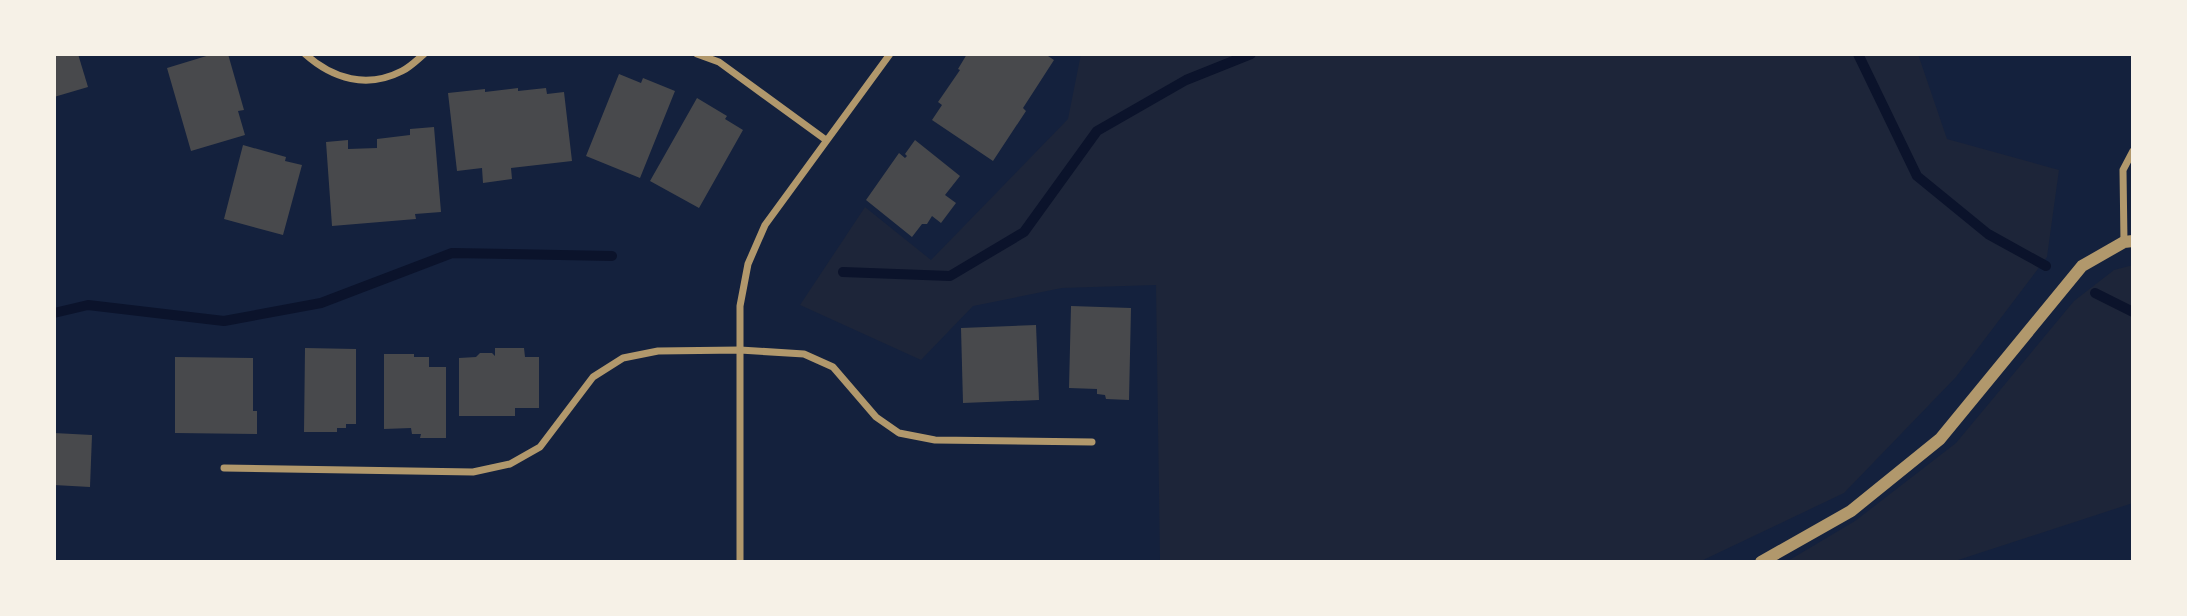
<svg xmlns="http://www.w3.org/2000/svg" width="2187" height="616" font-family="Karla,sans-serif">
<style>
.green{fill:#1d2539}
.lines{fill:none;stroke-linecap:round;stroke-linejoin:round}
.stream{stroke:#0b132b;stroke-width:10}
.building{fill:#48494c}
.minor{stroke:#b1986c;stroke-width:7}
.tertiary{stroke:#b1986c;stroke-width:12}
</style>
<rect width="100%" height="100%" fill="#14213d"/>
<!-- green -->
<g class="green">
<polygon points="1081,54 1918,54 1947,139 2059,170 2047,257 1956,377 1844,493 1699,562 1160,562 1156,285 1062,288 973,306 921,360 800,305 865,207 931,260 1068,119"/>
<polygon points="2133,265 2133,503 1952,562 1786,562 1855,521 1956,443 2074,301 2114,270"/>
</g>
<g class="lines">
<!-- stream -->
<g class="stream">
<polyline points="1858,54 1917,176 1988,234 2046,266"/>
<polyline points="843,272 950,276 1024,232 1097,131 1186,80 1251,54"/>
<polyline points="2095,293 2133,312"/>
<polyline points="54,313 88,305 224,321 321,303 452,253 612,256"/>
</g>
</g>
<!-- building -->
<g class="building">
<polygon points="54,54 78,54 88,87 54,97"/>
<polygon points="213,54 228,54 244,110 238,111 245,135 191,151 167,68"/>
<polygon points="967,54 1045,54 1054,60 1023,108 1026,111 993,161 932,120 942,105 938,102 960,70 958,69"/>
<polygon points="619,74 641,83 643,78 675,91 640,178 586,156"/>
<polygon points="518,88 518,91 546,88 547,94 564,92 572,161 511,168 512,179 483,183 482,168 457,171 448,93 485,89 485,92"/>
<polygon points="697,98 727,116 725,119 743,130 699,208 650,181"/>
<polygon points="434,127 441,212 415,214 416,219 332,226 326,142 348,140 348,149 377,148 377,139 410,135 410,129"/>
<polygon points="915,140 960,176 945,195 956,203 941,223 932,216 927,224 922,224 912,237 866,200 899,153 905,158 907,156 905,154"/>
<polygon points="243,145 286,157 285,161 302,165 283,235 224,219"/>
<polygon points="1071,306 1131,308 1129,400 1106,399 1105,395 1097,394 1097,389 1069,388"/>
<polygon points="1036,325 1039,400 963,403 961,328"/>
<polygon points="305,348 356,349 356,424 346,424 346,428 337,428 337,432 304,432"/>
<polygon points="495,348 524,348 525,357 539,357 539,408 515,408 515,416 459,416 459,358 476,357 480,353 492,353 495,356"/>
<polygon points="384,354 414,354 414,357 429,357 429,367 446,367 446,438 420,438 421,434 412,434 411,428 384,429"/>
<polygon points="175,357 253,358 253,411 257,411 257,434 175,433"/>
<polygon points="54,433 92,435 90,487 54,485"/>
</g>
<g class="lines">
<!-- minor -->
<g class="minor">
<path d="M305 54C333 79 367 89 402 71 410 67 417 60 424 54"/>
<polyline points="697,54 719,62 826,140"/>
<polyline points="2124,242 2123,170 2133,151"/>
<polyline points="224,468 473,472 510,464 540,447 593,377 623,358 658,351 740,350 804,354 833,367 876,417 899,433 935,440 1092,442"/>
<polyline points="740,562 740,306 748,264 765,225 890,54"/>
</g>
<!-- tertiary -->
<polyline class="tertiary" points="1761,562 1851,511 1940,439 2082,266 2124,242 2133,241"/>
</g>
<!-- border -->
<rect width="2187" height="616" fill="none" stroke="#f6f1e7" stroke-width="112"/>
</svg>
